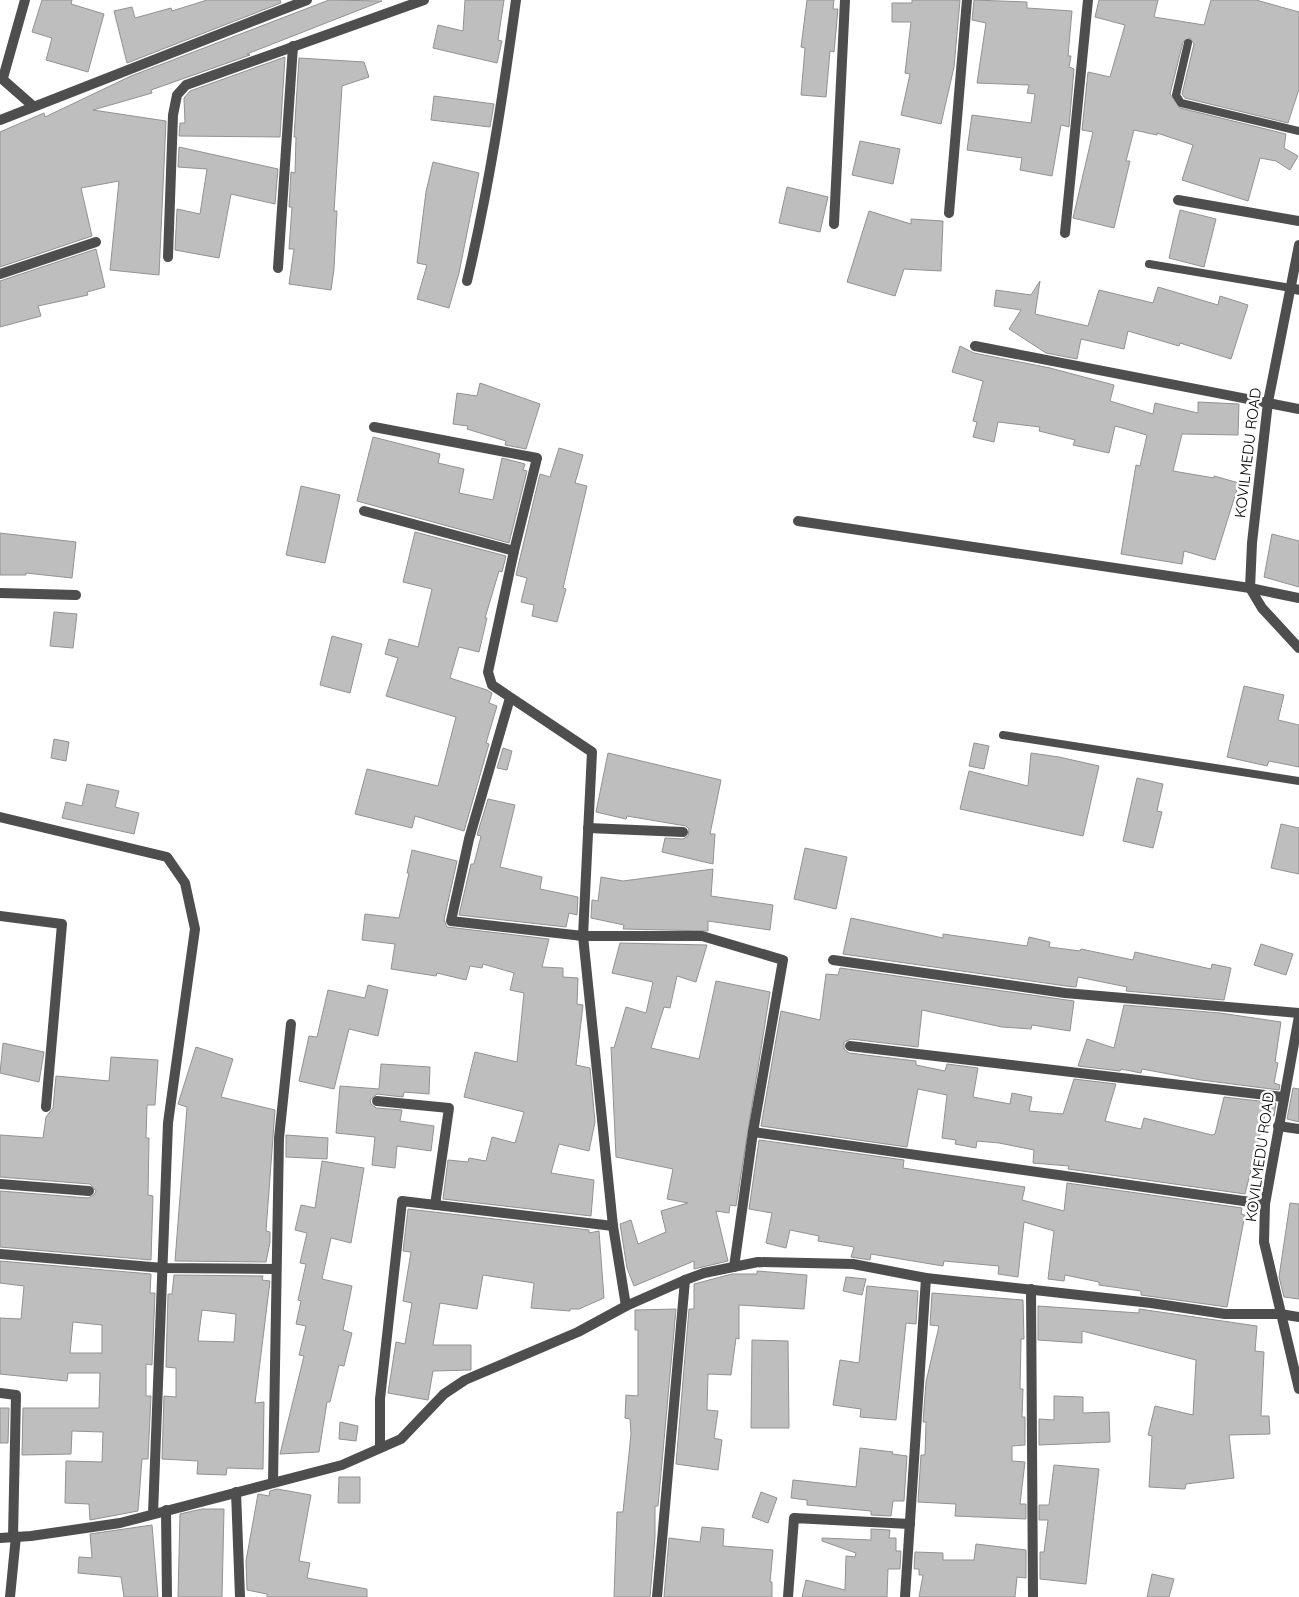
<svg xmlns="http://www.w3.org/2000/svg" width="1299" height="1597" font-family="Quicksand,sans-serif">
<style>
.building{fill:#bebebe;stroke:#929292;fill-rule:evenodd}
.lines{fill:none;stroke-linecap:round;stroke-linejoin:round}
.service{stroke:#4e4e4e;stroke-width:8}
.minor{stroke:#4e4e4e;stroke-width:10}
.tertiary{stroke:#4e4e4e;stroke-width:10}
.labels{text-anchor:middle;stroke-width:5;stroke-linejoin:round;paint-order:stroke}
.street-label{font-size:15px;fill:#000;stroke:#fff}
</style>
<rect width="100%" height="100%" fill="#fff"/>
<!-- building -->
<g class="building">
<polygon points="42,0 72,0 71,4 104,14 88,72 46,60 52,38 32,32"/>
<polygon points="207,0 280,0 281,3 127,63 114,11 132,7 135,18 171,8 172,11"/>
<polygon points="329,0 382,1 247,54 250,55 151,90 152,93 93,110 166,121 159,275 110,270 119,181 81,188 92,236 0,267 0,132 44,113 45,117 131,76"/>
<polygon points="465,0 504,0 498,40 502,41 497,63 433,48 438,25 463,31"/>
<polygon points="807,0 834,0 833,9 838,9 834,52 830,51 826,97 801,95 805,48 801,47"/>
<polygon points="912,0 960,0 954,67 941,124 901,115 910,74 905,73 911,22 892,22 892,3 912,3"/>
<polygon points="974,0 1027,2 1027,8 1072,11 1068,56 1071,56 1069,67 1074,69 1069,127 1061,125 1052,176 1020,170 1022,158 967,150 972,115 1031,123 1035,94 1027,93 1029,85 977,83 986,23 972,20"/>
<polygon points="1099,0 1158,0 1154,17 1204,25 1211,0 1256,0 1299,12 1299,89 1288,123 1185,98 1182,94 1194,44 1190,38 1183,42 1170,94 1180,108 1286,134 1284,148 1298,156 1290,170 1276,161 1260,158 1248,201 1182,180 1193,145 1157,133 1157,135 1134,130 1126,161 1130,161 1114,228 1073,218 1093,132 1082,130 1088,72 1110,77 1125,25 1095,17"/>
<polygon points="285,57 280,137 179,136 180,123 185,123 184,98 190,91"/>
<polygon points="299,58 364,62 369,77 342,86 334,211 337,211 334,269 331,290 289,284 294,249 289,249 292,207 289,207 291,172 295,173 296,137 294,137"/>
<polygon points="434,96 494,104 490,127 431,120"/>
<polygon points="860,141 900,149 893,184 852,175"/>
<polygon points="179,147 278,169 275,204 231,194 219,258 175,250 177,209 200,214 207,169 178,167"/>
<polygon points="433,162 479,173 459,273 449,308 417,299 427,265 417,263 426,192"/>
<polygon points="787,187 828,197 820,232 779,223"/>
<polygon points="1180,210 1216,219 1204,267 1169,258"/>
<polygon points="869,211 911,224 911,219 943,221 941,271 904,269 895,296 847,282"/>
<polygon points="96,249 105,287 87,292 88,295 38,306 41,316 0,327 0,281"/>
<polygon points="1040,281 1035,314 1088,326 1099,290 1153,303 1158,287 1218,305 1220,296 1248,305 1231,359 1180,343 1179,346 1128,331 1124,349 1081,339 1077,359 1046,353 1009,329 1021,310 994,306 996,290 1031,295"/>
<polygon points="960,346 974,353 1050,368 1114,385 1110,401 1153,414 1155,403 1198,413 1198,402 1239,404 1238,435 1182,434 1173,471 1214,478 1214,476 1239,483 1215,560 1184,551 1182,564 1121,554 1136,465 1140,466 1147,435 1115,426 1109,453 1073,445 1075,440 1039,431 1040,427 998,422 994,442 973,437 977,422 973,421 983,381 952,372"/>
<polygon points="480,383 540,404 526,449 505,445 506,441 467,429 468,426 453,424 457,393 477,396"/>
<polygon points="373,437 440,454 438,463 464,469 459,493 493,500 502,458 525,464 523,470 527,471 509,543 357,501"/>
<polygon points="559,448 583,455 575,483 587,486 563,588 566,589 557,622 532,616 534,605 521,602 527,578 516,575 540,474 550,477"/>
<polygon points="301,486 340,495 325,563 286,555"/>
<polygon points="415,532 506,556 502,572 499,571 485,618 487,618 479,652 459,647 450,678 487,690 492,693 489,703 497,706 486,743 489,744 464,831 415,816 412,828 355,814 367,769 438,786 456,717 386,696 398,658 385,654 389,639 418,647 432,589 403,582"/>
<polygon points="0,533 76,542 72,578 26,573 26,575 0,575"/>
<polygon points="1272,534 1299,541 1299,587 1264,577"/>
<polygon points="54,612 77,614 73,648 50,646"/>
<polygon points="332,636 362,644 350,693 320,685"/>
<polygon points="1244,686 1284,695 1278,720 1299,725 1299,767 1269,761 1267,766 1227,757"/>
<polygon points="54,739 69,742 66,761 51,758"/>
<polygon points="974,743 989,746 984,769 969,766"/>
<polygon points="503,748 512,751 507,770 497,768"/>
<polygon points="608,753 721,780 710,834 715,834 713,864 662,852 665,838 683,839 688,836 689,829 686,826 627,816 626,819 596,812"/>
<polygon points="1031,753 1059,757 1099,766 1083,836 960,809 969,771 1028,786"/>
<polygon points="1137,778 1163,784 1157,811 1162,812 1153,848 1123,841"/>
<polygon points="87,784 119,791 115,807 139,813 134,834 62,818 66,802 82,806"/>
<polygon points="488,799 515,805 500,867 542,877 540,889 578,897 577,915 569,913 566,927 459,915 471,864 474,864 481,836 477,835"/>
<polygon points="1281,824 1299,828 1299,874 1271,868"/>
<polygon points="805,848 847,857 836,909 794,899"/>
<polygon points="412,850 457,861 444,920 447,927 549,939 542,967 563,968 563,977 578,978 577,1004 583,1005 576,1065 590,1068 595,1122 589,1151 559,1144 551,1173 594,1180 591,1216 443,1199 448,1160 468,1162 469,1158 486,1161 492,1137 515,1143 524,1112 464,1097 475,1052 517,1062 524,993 510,990 514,973 483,964 482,968 470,966 466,980 437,973 436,976 391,969 395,944 362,940 365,914 399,918 409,873 407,873"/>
<polygon points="713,869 711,896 773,905 770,930 708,921 708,931 623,929 624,925 591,918 592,900 598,901 601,877 623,881"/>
<polygon points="851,918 943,938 943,934 1027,946 1029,937 1050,942 1049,947 1080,951 1081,949 1133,960 1135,952 1211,969 1212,964 1231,968 1224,1000 1126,991 1127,987 1078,977 1076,987 1066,986 843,954"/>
<polygon points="620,943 707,945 696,982 677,976 670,1008 664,1007 651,1048 699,1059 716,981 770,992 736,1206 730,1205 729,1213 716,1211 728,1261 694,1269 694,1261 634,1286 627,1268 620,1224 631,1220 638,1244 666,1232 661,1211 688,1203 667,1199 673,1169 616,1157 611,1047 614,1048 626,1007 646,1013 653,982 612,973"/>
<polygon points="1261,944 1293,954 1286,975 1254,965"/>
<polygon points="840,968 1074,1001 1070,1031 1032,1025 1031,1029 1002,1027 922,1010 918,1047 851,1039 844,1042 844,1049 849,1053 916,1061 916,1065 945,1071 947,1064 978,1068 973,1097 1010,1104 1012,1093 1032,1097 1029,1111 1063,1114 1074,1079 1116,1084 1105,1121 1141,1129 1144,1118 1212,1135 1215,1134 1224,1097 1276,1103 1274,1116 1265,1114 1245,1194 1068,1169 1069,1166 1033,1163 1034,1150 999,1143 977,1141 976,1148 955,1144 956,1140 942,1138 947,1095 918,1089 907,1147 761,1126 781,1011 820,1020 826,974 838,975"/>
<polygon points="368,985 388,990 378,1036 349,1029 334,1089 299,1081 309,1036 317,1037 328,990 365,998"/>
<polygon points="1124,1005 1220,1013 1281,1022 1275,1062 1278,1063 1274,1083 1280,1085 1279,1090 1201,1080 1142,1069 1141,1073 1121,1069 1120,1071 1078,1066 1087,1039 1114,1048"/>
<polygon points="3,1043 44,1052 39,1082 0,1073"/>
<polygon points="196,1047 233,1059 221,1097 275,1110 266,1231 270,1232 270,1242 266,1262 175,1261 187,1107 178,1104"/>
<polygon points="111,1057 158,1060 155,1105 147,1105 146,1138 149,1138 148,1195 153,1196 151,1260 0,1247 0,1191 88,1198 94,1195 96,1191 90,1184 0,1177 0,1135 43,1138 46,1117 53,1108 56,1076 109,1081"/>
<polygon points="381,1064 430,1067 429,1094 404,1092 403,1097 377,1094 370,1100 371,1104 376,1108 402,1110 400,1121 434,1126 431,1151 397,1146 395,1168 372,1165 375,1137 336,1133 340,1086 379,1089"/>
<polygon points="1293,1088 1299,1089 1299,1122 1287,1119"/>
<polygon points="286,1135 328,1138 327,1159 286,1157"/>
<polygon points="759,1140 904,1160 903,1168 1025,1187 1022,1200 1064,1211 1067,1183 1242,1208 1241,1214 1245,1215 1227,1307 1141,1295 1141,1291 1099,1285 1099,1282 1065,1275 1064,1281 1048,1279 1054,1231 1024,1222 1018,1277 998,1274 999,1266 944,1261 943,1266 871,1254 870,1260 851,1257 854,1247 818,1241 819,1236 790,1230 786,1248 766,1243 772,1213 749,1209"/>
<polygon points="322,1161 364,1168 351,1243 331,1238 322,1279 352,1286 343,1330 352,1333 344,1366 339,1365 330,1402 327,1402 319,1452 280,1454 304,1356 299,1355 306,1326 296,1324 301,1301 298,1300 306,1264 300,1263 307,1233 295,1230 301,1205 315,1208"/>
<polygon points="1290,1203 1299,1204 1299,1299 1284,1297 1279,1277"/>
<polygon points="408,1209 589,1230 589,1233 599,1231 604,1298 579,1309 570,1309 570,1311 531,1308 534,1283 483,1275 477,1309 440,1303 433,1345 471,1345 471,1370 433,1371 428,1400 388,1393 396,1342 405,1344 412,1303 403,1301 411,1252 403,1251"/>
<path d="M0 1261 151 1274 150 1293H155L152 1365 146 1364V1396H151L148 1459H142L138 1511 90 1520 89 1504 65 1503 66 1461 102 1462 103 1432 72 1431 71 1454 22 1455 23 1408H99L100 1373H68L67 1381 0 1374V1318L21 1319 24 1286 0 1283ZM73 1322 102 1325V1353H70Z"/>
<polygon points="757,1271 807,1275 804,1309 739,1305 739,1339 736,1338 731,1375 708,1374 707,1410 718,1411 714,1438 722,1440 718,1470 676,1464 689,1309 694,1309 694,1284 732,1274 757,1274"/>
<path d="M174 1275 263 1276 262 1280 270 1281 255 1403 264 1402 263 1469 227 1468 226 1475 197 1474 198 1461 162 1459 164 1396 176 1397V1368L166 1367 168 1294H172ZM202 1310 236 1314 234 1342 198 1341Z"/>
<polygon points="846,1277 866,1279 862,1295 843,1291"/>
<polygon points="867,1286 918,1291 916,1324 906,1323 896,1420 860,1417 861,1409 833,1405 840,1360 859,1363"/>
<polygon points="932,1293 1023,1300 1024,1339 1021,1339 1020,1389 1023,1389 1022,1417 1025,1417 1025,1445 1012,1446 1012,1461 1025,1462 1020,1504 1026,1504 1026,1519 955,1516 956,1504 918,1502 921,1455 925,1455 926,1422 923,1422 926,1382 939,1326 930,1325"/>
<polygon points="1038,1306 1139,1313 1139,1309 1257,1326 1255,1351 1264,1352 1261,1416 1269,1416 1270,1434 1229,1435 1234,1478 1186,1484 1185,1489 1149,1487 1152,1436 1148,1435 1155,1406 1193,1415 1196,1360 1082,1331 1082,1343 1038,1340"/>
<polygon points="676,1309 658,1506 655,1506 655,1537 650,1597 614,1597 617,1512 623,1512 631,1434 630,1419 625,1418 626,1395 638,1396 638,1330 635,1330 635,1310"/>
<polygon points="752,1340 788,1341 789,1428 751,1428"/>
<polygon points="1054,1396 1083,1397 1083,1413 1109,1412 1110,1442 1039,1445 1039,1419 1054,1420"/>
<polygon points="0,1408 9,1408 8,1443 0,1443"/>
<polygon points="340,1422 358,1426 356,1441 339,1439"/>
<polygon points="860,1448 893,1452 892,1454 907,1456 904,1501 893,1501 891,1516 871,1515 871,1511 807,1505 807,1500 791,1498 793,1480 856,1487"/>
<polygon points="1054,1465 1099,1469 1086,1584 1040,1579 1040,1552 1044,1552 1048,1520 1039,1520 1039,1505 1049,1505"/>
<polygon points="339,1477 360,1477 360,1503 338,1503"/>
<polygon points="277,1489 311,1495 299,1561 310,1563 307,1578 367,1589 367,1597 267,1597 267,1594 247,1590 246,1561 258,1494 269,1496 270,1491"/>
<polygon points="761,1492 777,1498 768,1523 752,1517"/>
<polygon points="202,1509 224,1509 222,1597 178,1597 180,1514"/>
<polygon points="152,1525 158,1597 124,1597 121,1577 78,1573 79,1557 92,1558 90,1534"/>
<polygon points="702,1527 724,1529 723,1546 773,1550 770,1582 772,1582 772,1597 664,1597 669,1538 700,1542"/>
<polygon points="871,1529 890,1530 889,1538 896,1538 896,1551 901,1551 900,1569 888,1569 887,1597 802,1597 806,1580 845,1590 846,1556 855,1557 856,1553 822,1541 822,1538 871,1540"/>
<polygon points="976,1544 1026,1550 1026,1578 1017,1577 1015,1597 919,1597 923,1575 919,1575 919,1569 914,1569 915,1552 943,1553 943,1560 974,1560"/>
<polygon points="1152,1574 1174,1579 1169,1597 1147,1597"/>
</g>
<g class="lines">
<!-- service -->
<g class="service">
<polyline points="1188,43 1176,95 1181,103 1299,131"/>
<polyline points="1149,264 1291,288"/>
<polyline points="1003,735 1299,781"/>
</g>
<!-- minor -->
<g class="minor">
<polyline points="0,77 33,106"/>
<polyline points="3,78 25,0"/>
<polyline points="0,120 307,0"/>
<polyline points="1178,200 1299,221"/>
<polyline points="949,213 967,0"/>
<polyline points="834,224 845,0"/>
<polyline points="1065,233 1088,0"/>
<polyline points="168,257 173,115 177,95 186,85 424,0"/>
<polyline points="278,268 293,46"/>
<polyline points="0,274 96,242"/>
<path d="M467 281C489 188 503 95 516 0"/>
<polyline points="1291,288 1299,290"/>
<polyline points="975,346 1299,409"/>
<polyline points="374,427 537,458 514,551 488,672 492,685 592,752 583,936 613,1226 626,1306"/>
<polyline points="364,511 514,551"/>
<polyline points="798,521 1250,588 1299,598"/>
<polyline points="0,593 76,595"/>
<polyline points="510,698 469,839 451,921 583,936 702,936 783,960 753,1132 734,1267"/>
<polyline points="0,817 167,857 185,883 195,929 168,1123 153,1514"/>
<polyline points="588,828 683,832"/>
<polyline points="0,916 62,924 46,1107"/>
<polyline points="833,960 1065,993 1299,1013"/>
<polyline points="850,1046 1283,1097"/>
<polyline points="377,1101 449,1108 435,1205"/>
<polyline points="1278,1126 1299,1129"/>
<polyline points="753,1132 1265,1204"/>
<polyline points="0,1184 89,1191"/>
<polyline points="0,1254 163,1268 275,1269"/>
<polyline points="1031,1289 1033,1597"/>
<polyline points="0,1393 16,1395 13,1537"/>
<polyline points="380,1448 380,1399 402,1201 613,1226"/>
<polyline points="273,1482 279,1138 291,1024"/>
<polyline points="236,1492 240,1597"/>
<polyline points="166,1510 167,1597"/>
<polyline points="0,1538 31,1536 120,1523 342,1465 401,1439 444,1394 465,1380 578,1332 626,1306 685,1280 704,1273 758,1262 853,1264 926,1278 1151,1303 1225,1314 1280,1314 1299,1317"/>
<polyline points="10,1597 16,1536"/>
<polyline points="657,1597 685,1280"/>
<polyline points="788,1597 794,1518 910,1524"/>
<polyline points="905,1597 926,1278"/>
</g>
<!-- tertiary -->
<g class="tertiary">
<polyline points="1299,245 1268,402 1252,543 1250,588 1262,608 1299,648"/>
<polyline points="1299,1016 1265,1204 1264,1242 1299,1389"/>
</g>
</g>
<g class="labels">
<!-- street labels -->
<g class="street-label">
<text transform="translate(1248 453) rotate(-83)" y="5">KOVILMEDU ROAD</text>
<text transform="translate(1260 1157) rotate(-82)" y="5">KOVILMEDU ROAD</text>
</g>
</g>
</svg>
